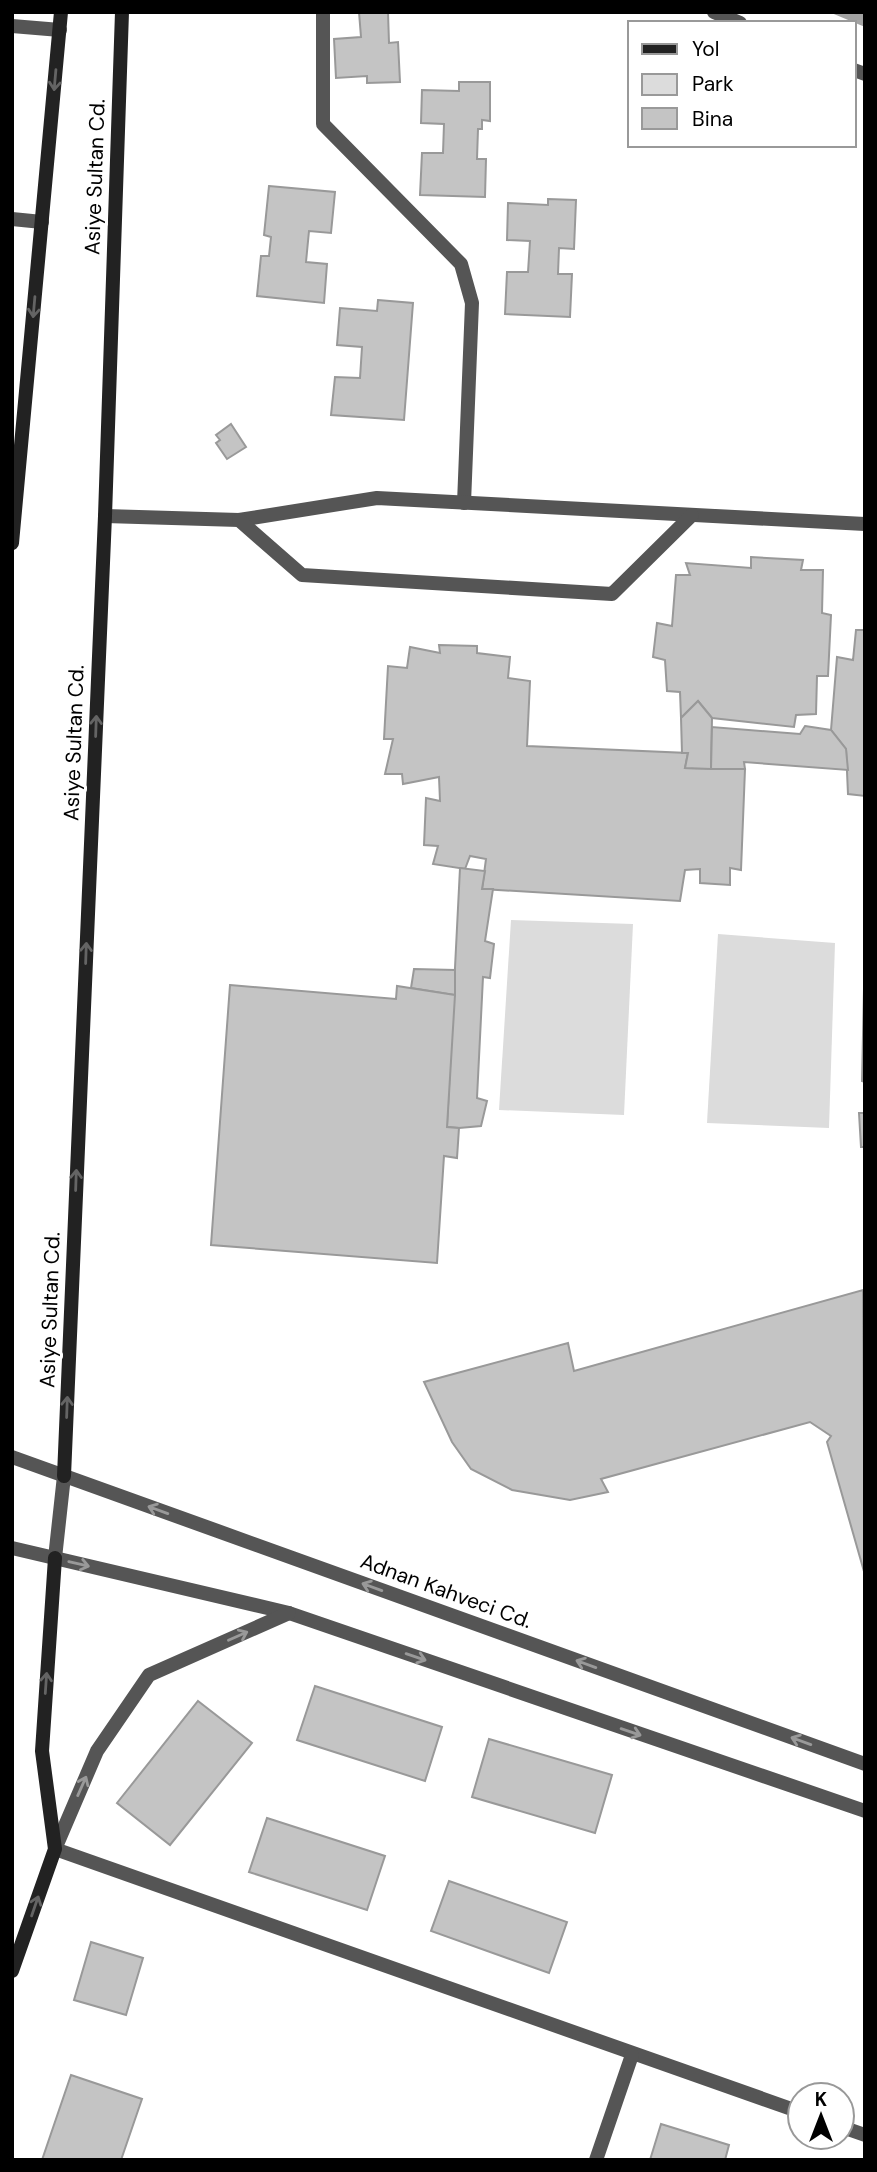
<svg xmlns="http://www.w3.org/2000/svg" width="877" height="2172" font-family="'DM Sans',sans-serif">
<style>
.green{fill:#dcdcdc}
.water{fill:url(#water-waves)}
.building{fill:#c4c4c4;stroke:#999;stroke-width:2}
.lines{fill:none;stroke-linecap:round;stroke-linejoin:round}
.pedestrian{stroke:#555;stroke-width:14}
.minor{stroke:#555;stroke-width:14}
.tertiary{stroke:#555;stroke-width:14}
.secondary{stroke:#222;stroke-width:14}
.oneway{stroke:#646464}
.oneway2{stroke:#999}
.labels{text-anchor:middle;stroke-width:6;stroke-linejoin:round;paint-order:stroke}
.street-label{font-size:21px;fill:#000;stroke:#fff}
</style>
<defs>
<pattern id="water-waves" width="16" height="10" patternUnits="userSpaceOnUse" patternTransform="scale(1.75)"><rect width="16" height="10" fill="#a3a3a3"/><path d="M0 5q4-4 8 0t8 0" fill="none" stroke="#8b8b8b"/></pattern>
</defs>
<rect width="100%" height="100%" fill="#fff"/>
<!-- green -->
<g class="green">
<polygon points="511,920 633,924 624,1115 499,1110"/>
<polygon points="718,934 835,943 829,1128 707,1123"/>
</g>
<!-- water -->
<polygon class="water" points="829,12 865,12 865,27"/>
<!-- building -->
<g class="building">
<polygon points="359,12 388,12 389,43 398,42 400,82 367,83 367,76 336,78 334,39 361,37"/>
<polygon points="459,82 490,82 490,121 482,120 482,129 478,129 477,159 486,159 485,197 420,195 422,153 443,153 444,124 421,123 422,90 459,91"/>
<polygon points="269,186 335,192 331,233 309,231 306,262 327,264 324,303 257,296 261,256 269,256 271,237 264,235"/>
<polygon points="548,199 576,200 574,249 559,248 558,274 572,274 570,317 505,314 507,272 528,272 530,241 507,240 508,203 548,205"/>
<polygon points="378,300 413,303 404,420 331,415 335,377 360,378 362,347 337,345 340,308 377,311"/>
<polygon points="231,424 246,447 227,459 216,443 220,440 216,435"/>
<polygon points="751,557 803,560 801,570 823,570 822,613 831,615 828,676 817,676 816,714 796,715 794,727 712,718 698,701 681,718 680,692 667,691 665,660 653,657 657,623 672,626 676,575 690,575 686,563 751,568"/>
<polygon points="856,630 865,630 865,796 848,794 846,749 831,730 837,657 853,660"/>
<polygon points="439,645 477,646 477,653 510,657 508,678 530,681 527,746 688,753 685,768 745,769 741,870 730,868 730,885 700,883 700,869 685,870 680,901 482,889 486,859 470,856 465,869 433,864 438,846 424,845 426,798 440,801 439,777 403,784 402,774 385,774 393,739 384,739 388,666 407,668 410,647 440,653"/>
<polygon points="698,701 712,718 711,769 685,768 688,753 682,753 681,718"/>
<polygon points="805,726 831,730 846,749 848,770 744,762 745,769 711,769 712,727 800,734"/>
<polygon points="460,868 485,871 482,889 493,889 485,941 494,944 490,978 483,977 477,1098 487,1101 481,1126 459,1128 447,1127"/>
<polygon points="865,942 865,1082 862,1081"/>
<polygon points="414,969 455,970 455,995 411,988"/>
<polygon points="230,985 396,999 397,986 455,995 447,1127 459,1128 457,1158 444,1156 437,1263 211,1245"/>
<polygon points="859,1113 865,1113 865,1147 861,1147"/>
<polygon points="863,1290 865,1575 827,1442 831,1436 810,1422 601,1479 608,1492 570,1500 512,1490 471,1469 452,1442 424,1382 568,1343 574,1371"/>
<polygon points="315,1686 442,1727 425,1781 297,1740"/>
<polygon points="198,1701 252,1743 170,1845 117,1803"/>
<polygon points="489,1739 612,1775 595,1833 472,1797"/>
<polygon points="267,1818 385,1856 367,1910 249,1872"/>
<polygon points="449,1881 567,1922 549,1973 431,1931"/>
<polygon points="91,1942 143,1958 126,2015 74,2000"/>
<polygon points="71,2075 142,2099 121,2160 42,2160"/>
<polygon points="661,2124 729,2145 725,2160 650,2160"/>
</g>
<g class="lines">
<!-- pedestrian -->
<g class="pedestrian">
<polyline points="714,12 740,23"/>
<polyline points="854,70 865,74"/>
</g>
<!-- minor -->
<g class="minor">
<polyline points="323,12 323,124 461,264 472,303 464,503"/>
<polyline points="12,26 60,30"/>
<polyline points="12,219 42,222"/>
<polyline points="105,516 239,520 377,498 865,524"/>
<polyline points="239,520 302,575 612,594 692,515"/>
<polyline points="55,1849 800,2112"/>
<polyline points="842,2127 865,2135"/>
<polyline points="596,2160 632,2055"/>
</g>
<!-- tertiary -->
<g class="tertiary">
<polyline points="12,1457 865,1764"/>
<polyline points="12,1548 289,1613 865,1811"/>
<polyline points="55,1558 64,1476"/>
<polyline points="55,1849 97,1751 149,1675 289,1613"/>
</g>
<!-- secondary -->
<g class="secondary">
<polyline points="12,543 61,12"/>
<polyline points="64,1476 105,516 122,12"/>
<polyline points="12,1971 55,1849 42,1751 55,1558"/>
</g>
</g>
<!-- one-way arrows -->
<defs><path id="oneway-shaft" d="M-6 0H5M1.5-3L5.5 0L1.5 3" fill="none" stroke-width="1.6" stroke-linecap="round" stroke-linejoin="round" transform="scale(1.75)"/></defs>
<g class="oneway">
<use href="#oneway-shaft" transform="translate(55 80) rotate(95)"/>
<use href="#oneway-shaft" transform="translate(34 307) rotate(95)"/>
<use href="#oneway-shaft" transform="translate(96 726) rotate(-88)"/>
<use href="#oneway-shaft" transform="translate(86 953) rotate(-88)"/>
<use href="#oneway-shaft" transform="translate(76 1180) rotate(-88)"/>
<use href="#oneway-shaft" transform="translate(67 1407) rotate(-88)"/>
<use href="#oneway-shaft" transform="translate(46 1683) rotate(-86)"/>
<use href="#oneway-shaft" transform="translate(35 1906) rotate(-71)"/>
</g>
<g class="oneway2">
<use href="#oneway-shaft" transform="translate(158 1510) rotate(-160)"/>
<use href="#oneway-shaft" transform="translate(79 1564) rotate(13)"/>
<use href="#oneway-shaft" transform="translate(372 1587) rotate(-160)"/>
<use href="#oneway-shaft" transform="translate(238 1636) rotate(-24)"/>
<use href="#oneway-shaft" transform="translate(416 1657) rotate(19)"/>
<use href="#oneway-shaft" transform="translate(586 1664) rotate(-160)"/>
<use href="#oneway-shaft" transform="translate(631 1732) rotate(19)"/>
<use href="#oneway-shaft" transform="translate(801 1741) rotate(-160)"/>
<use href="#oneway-shaft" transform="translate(82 1786) rotate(-66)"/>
</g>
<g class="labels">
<!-- street labels -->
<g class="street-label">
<text transform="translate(95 177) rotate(-88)" y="7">Asiye Sultan Cd.</text>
<text transform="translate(74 743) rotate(-88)" y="7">Asiye Sultan Cd.</text>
<text transform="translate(50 1310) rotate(-88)" y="7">Asiye Sultan Cd.</text>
<text transform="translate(446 1591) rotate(20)" y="7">Adnan Kahveci Cd.</text>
</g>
</g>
<!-- border -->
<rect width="877" height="2172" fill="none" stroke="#000000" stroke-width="28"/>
<!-- legend -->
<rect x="628" y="21" width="228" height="126" fill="#ffffff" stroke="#999999" stroke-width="2"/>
<rect x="642" y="44" width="35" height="10" fill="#222222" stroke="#999999" stroke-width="2"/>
<text x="692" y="56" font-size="21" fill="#000000">Yol</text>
<rect x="642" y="74" width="35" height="21" fill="#dcdcdc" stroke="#999999" stroke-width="2"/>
<text x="692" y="91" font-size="21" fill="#000000">Park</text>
<rect x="642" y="108" width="35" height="21" fill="#c4c4c4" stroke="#999999" stroke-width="2"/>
<text x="692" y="126" font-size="21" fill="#000000">Bina</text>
<!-- north arrow -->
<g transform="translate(821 2116)"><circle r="33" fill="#ffffff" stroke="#999999" stroke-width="2"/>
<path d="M0-5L12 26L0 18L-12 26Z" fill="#000000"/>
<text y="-10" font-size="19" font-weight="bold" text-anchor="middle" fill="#000000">K</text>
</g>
</svg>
